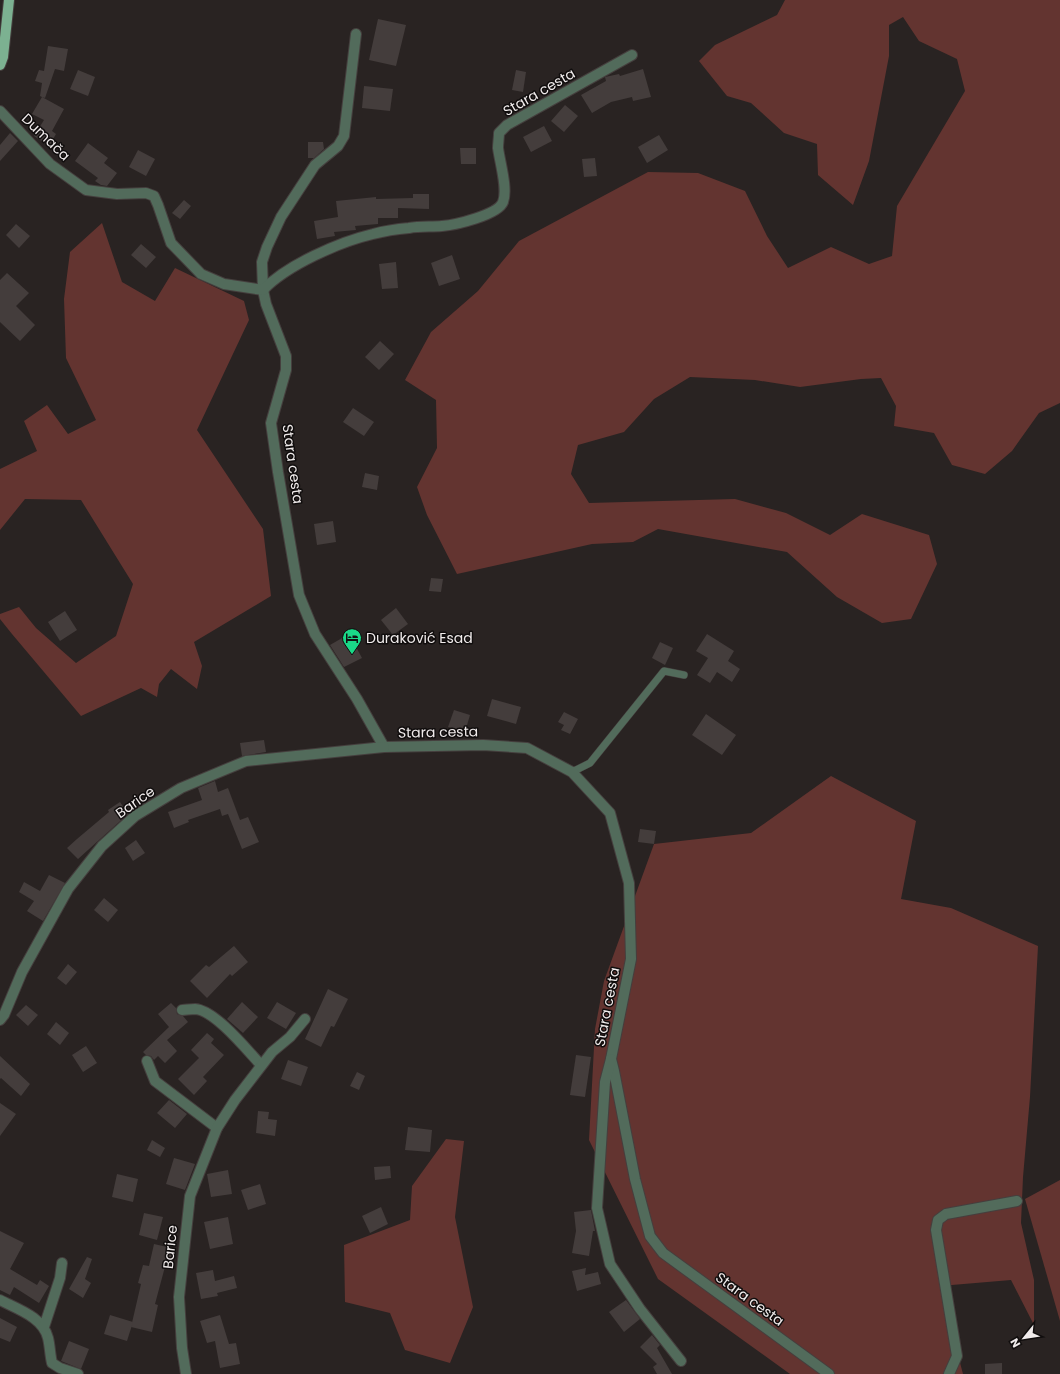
<svg xmlns="http://www.w3.org/2000/svg" width="1060" height="1374" font-family="Poppins,sans-serif">
<style>
.green{fill:#633430}
.building{fill:#443d3c}
.lines{fill:none;stroke-linecap:round;stroke-linejoin:round}
.lane-casing{stroke:#453f3e;stroke-width:8}
.street-casing{stroke:#453f3e;stroke-width:12}
.primary-casing{stroke:#453f3e;stroke-width:12}
.lane{stroke:#526b5b;stroke-width:7}
.street{stroke:#526b5b;stroke-width:10}
.primary{stroke:#7cb191;stroke-width:10}
.labels{text-anchor:middle;stroke-width:3;stroke-linejoin:round;paint-order:stroke}
.street-label{font-size:14px;fill:#f0ebeb;stroke:#100d0d}
.poi-label{font-size:14px;fill:#f0ebeb;stroke:#100d0d;text-anchor:start}
</style>
<rect width="100%" height="100%" fill="#292322"/>
<!-- green -->
<g class="green">
<polygon points="785,0 1060,0 1060,403 1039,413 1012,451 985,474 952,465 934,433 894,426 896,406 881,378 861,379 800,387 755,380 690,377 654,399 624,432 578,445 571,474 589,503 735,499 786,513 830,535 862,514 929,535 937,564 911,619 882,623 837,597 787,552 658,529 633,542 592,544 457,574 427,515 417,487 437,448 436,400 405,380 431,332 478,291 519,241 648,172 698,173 745,191 767,236 788,268 831,247 869,264 892,256 897,206 965,91 957,59 919,41 903,17 889,25 889,56 869,161 853,205 818,175 817,144 784,133 751,103 727,96 699,61 715,45 777,15"/>
<polygon points="102,223 122,282 155,301 175,268 244,301 249,320 197,430 263,529 271,596 194,642 202,666 197,689 171,669 159,684 157,697 141,688 81,716 12,634 0,619 0,614 19,607 36,628 76,663 116,636 133,584 81,500 25,499 0,530 0,469 37,451 24,421 47,405 68,434 96,420 66,358 64,299 70,252"/>
<polygon points="831,776 916,821 901,899 951,908 1038,946 1030,1097 1023,1177 1021,1223 1034,1280 1034,1325 1011,1280 940,1286 963,1374 790,1374 658,1279 589,1140 595,1029 604,981 654,844 751,833"/>
<polygon points="446,1139 464,1141 455,1217 473,1307 450,1363 405,1350 390,1313 345,1302 344,1245 410,1220 412,1186"/>
<polygon points="1060,1180 1060,1321 1025,1199"/>
</g>
<!-- building -->
<g class="building">
<polygon points="378,19 406,25 396,66 369,60"/>
<polygon points="48,46 68,49 64,71 55,69 45,98 42,97 64,109 52,131 56,134 49,146 34,136 44,120 32,114 42,97 40,96 42,83 35,81 39,70 44,71"/>
<polygon points="643,69 651,97 633,101 632,97 611,102 592,113 581,95 606,81 605,77 619,74 620,76"/>
<polygon points="78,70 95,77 88,96 70,89"/>
<polygon points="516,70 526,72 523,92 512,90"/>
<polygon points="364,86 393,89 390,111 362,108"/>
<polygon points="565,105 578,116 564,132 551,121"/>
<polygon points="544,126 552,141 531,152 523,137"/>
<polygon points="10,133 18,141 0,161 0,145"/>
<polygon points="659,135 668,150 647,163 638,147"/>
<polygon points="308,142 323,142 324,149 314,158 308,158"/>
<polygon points="88,143 108,158 104,163 117,173 107,186 101,185 95,181 98,178 75,161"/>
<polygon points="460,148 476,148 476,164 461,164"/>
<polygon points="138,150 155,159 146,176 129,167"/>
<polygon points="595,158 597,176 584,177 582,159"/>
<polygon points="413,194 429,194 429,209 398,208 398,218 378,218 378,224 355,226 356,230 334,232 335,236 317,239 314,221 338,217 336,201 376,197 376,199 413,198"/>
<polygon points="184,200 191,206 180,219 172,213"/>
<polygon points="16,224 30,236 19,248 6,235"/>
<polygon points="141,244 156,257 146,268 131,255"/>
<polygon points="452,255 460,279 439,286 431,263"/>
<polygon points="396,262 398,288 382,289 379,264"/>
<polygon points="7,273 29,293 16,306 35,325 20,341 0,322 0,280"/>
<polygon points="380,341 394,354 379,370 365,357"/>
<polygon points="353,408 374,422 364,436 343,422"/>
<polygon points="365,473 379,476 377,490 362,487"/>
<polygon points="333,521 336,542 317,545 314,524"/>
<polygon points="431,578 443,579 441,592 429,591"/>
<polygon points="396,608 408,624 393,635 381,620"/>
<polygon points="65,611 77,630 60,641 48,622"/>
<polygon points="349,634 362,658 344,667 330,645"/>
<polygon points="707,634 734,651 728,661 740,669 732,682 717,672 710,683 697,675 708,658 696,651"/>
<polygon points="660,642 673,648 665,665 652,658"/>
<polygon points="492,699 521,707 516,724 487,716"/>
<polygon points="454,710 470,715 465,732 448,727"/>
<polygon points="564,712 578,719 570,734 561,730 564,725 558,722"/>
<polygon points="706,714 736,735 722,755 692,735"/>
<polygon points="264,740 266,752 242,756 240,743"/>
<polygon points="215,781 218,792 228,788 240,820 248,817 259,842 242,849 228,814 222,816 220,809 188,820 189,822 174,828 168,812 202,800 198,788"/>
<polygon points="120,802 128,814 78,859 67,848 77,839 109,812 108,810"/>
<polygon points="640,829 656,831 654,844 638,842"/>
<polygon points="136,840 145,853 133,861 125,848"/>
<polygon points="49,875 65,883 43,921 27,911 34,901 19,892 24,882 40,891"/>
<polygon points="104,898 118,910 108,922 94,910"/>
<polygon points="234,946 248,962 232,976 230,974 207,998 190,981 206,965 209,967"/>
<polygon points="68,964 77,972 66,985 57,978"/>
<polygon points="328,989 348,999 334,1027 331,1026 321,1047 305,1039"/>
<polygon points="242,1002 258,1017 243,1033 227,1019"/>
<polygon points="277,1002 296,1013 286,1029 267,1018"/>
<polygon points="171,1003 176,1008 177,1014 183,1016 188,1022 167,1040 177,1051 165,1063 158,1056 154,1060 151,1056 146,1055 143,1052 169,1027 158,1014"/>
<polygon points="26,1005 38,1015 28,1026 16,1015"/>
<polygon points="56,1022 69,1033 60,1045 47,1034"/>
<polygon points="207,1033 214,1039 211,1043 224,1055 203,1077 207,1081 194,1095 178,1079 199,1058 191,1050"/>
<polygon points="86,1046 97,1063 83,1072 72,1055"/>
<polygon points="576,1055 591,1057 585,1097 570,1095"/>
<polygon points="0,1056 30,1084 21,1096 1,1078 0,1079"/>
<polygon points="288,1060 308,1067 301,1086 281,1079"/>
<polygon points="357,1072 365,1076 359,1090 350,1086"/>
<polygon points="169,1100 187,1114 175,1128 157,1113"/>
<polygon points="0,1103 16,1114 0,1136"/>
<polygon points="258,1111 269,1112 268,1119 277,1120 275,1136 256,1133"/>
<polygon points="408,1127 432,1130 430,1152 405,1150"/>
<polygon points="152,1140 165,1148 160,1157 147,1150"/>
<polygon points="174,1158 195,1164 185,1190 166,1184"/>
<polygon points="390,1166 391,1178 375,1180 374,1167"/>
<polygon points="228,1170 232,1194 211,1197 207,1174"/>
<polygon points="117,1174 138,1179 133,1202 112,1197"/>
<polygon points="260,1184 266,1204 248,1210 241,1190"/>
<polygon points="381,1207 388,1224 370,1233 362,1216"/>
<polygon points="591,1210 595,1231 593,1231 589,1256 572,1253 576,1231 574,1212"/>
<polygon points="144,1213 163,1217 157,1240 139,1235"/>
<polygon points="228,1217 233,1244 210,1249 204,1222"/>
<polygon points="0,1231 24,1243 10,1269 37,1285 40,1280 49,1286 39,1303 14,1287 10,1295 0,1290"/>
<polygon points="154,1244 176,1249 172,1265 166,1263 155,1304 158,1305 152,1332 131,1327 141,1284 138,1283 143,1265 149,1266"/>
<polygon points="87,1257 92,1259 85,1279 91,1283 83,1298 69,1289"/>
<polygon points="586,1268 585,1275 598,1272 601,1284 577,1291 572,1271"/>
<polygon points="213,1270 215,1281 234,1276 237,1288 217,1293 218,1296 201,1299 196,1273"/>
<polygon points="626,1300 640,1319 624,1332 609,1312"/>
<polygon points="110,1315 133,1322 127,1341 104,1334"/>
<polygon points="220,1315 229,1344 236,1343 240,1364 220,1368 215,1341 207,1343 200,1321"/>
<polygon points="0,1318 17,1327 10,1342 0,1338"/>
<polygon points="652,1335 660,1345 657,1348 672,1374 657,1374 653,1367 657,1364 640,1347"/>
<polygon points="69,1341 89,1349 81,1369 61,1361"/>
<polygon points="1002,1363 1002,1374 985,1374 985,1364"/>
</g>
<g class="lines">
<!-- lane casing -->
<g class="lane-casing">
<polyline id="lane" points="572,772 590,763 664,671 684,675"/>
</g>
<!-- street casing -->
<g class="street-casing">
<g id="street">
<polyline points="356,34 344,136 338,146 315,165 281,217 267,247 262,262 263,290 266,304 286,356 286,370 271,423 278,472 299,595 315,634 357,699 384,747 483,745 527,748 572,772 610,813 629,883 631,959 611,1059 614,1071 635,1179 650,1236 663,1253 829,1374"/>
<path d="M0 111 50 164 86 190 117 194 146 193 154 196 158 205 171 243 201 274 224 284 263 290C287 265 339 242 373 234 384 231 397 229 409 228 420 226 431 227 442 226 455 225 498 215 503 202 508 189 500 163 498 148 498 143 499 138 499 133L507 125 632 55"/>
<path d="M182 1010C186 1010 190 1009 195 1009 215 1010 247 1050 261 1065"/>
<polyline points="0,1020 4,1015 22,972 68,889 102,846 135,816 181,788 246,761 384,747"/>
<polyline points="611,1059 605,1082 597,1208 610,1264 640,1309 681,1361"/>
<polyline points="147,1061 155,1081 217,1128"/>
<path d="M0 1300C17 1309 43 1317 48 1338 50 1346 50 1355 52 1363L60 1368 78 1374"/>
<polyline points="44,1327 60,1278 62,1263"/>
<polyline points="186,1374 182,1348 179,1297 190,1196 217,1128 235,1100 272,1052 290,1037 305,1019"/>
<polyline points="949,1374 957,1356 936,1230 938,1220 946,1214 1017,1201"/>
</g>
</g>
<!-- primary casing -->
<g class="primary-casing">
<polyline id="primary" points="0,65 3,57 9,0"/>
</g>
<!-- lane -->
<use href="#lane" class="lane"/>
<!-- street -->
<use href="#street" class="street"/>
<!-- primary -->
<use href="#primary" class="primary"/>
</g>
<!-- icons -->
<defs>
<g id="hotel-pin" transform="scale(1)"><path d="M0 17L-7.5 6A9.5 9.5 0 1 1 7.5 6Z" fill="#1ad988" stroke="#100d0d"/><path d="M-6-4.5h1.5V1H6V5H4.5V3h-9V5H-6ZM-4 0a1.8 1.8 0 1 1 3.6 0ZM.5 0V-2.5h3Q6-2.5 6 0Z" fill="#111"/></g>
</defs>
<g fill-rule="evenodd">
<use href="#hotel-pin" x="352" y="638"/>
</g>
<g class="labels">
<!-- street labels -->
<g class="street-label">
<text transform="translate(539 92) rotate(-30)" y="5">Stara cesta</text>
<text transform="translate(46 137) rotate(44)" y="5">Dumača</text>
<text transform="translate(293 464) rotate(82)" y="5">Stara cesta</text>
<text transform="translate(438 732) rotate(-1)" y="5">Stara cesta</text>
<text transform="translate(135 802) rotate(-35)" y="5">Barice</text>
<text transform="translate(607 1007) rotate(-79)" y="5">Stara cesta</text>
<text transform="translate(170 1247) rotate(-84)" y="5">Barice</text>
<text transform="translate(750 1299) rotate(36)" y="5">Stara cesta</text>
</g>
<!-- poi labels -->
<g class="poi-label">
<text x="366" y="643">Duraković Esad</text>
</g>
</g>
<!-- north arrow -->
<g transform="translate(1024 1338) rotate(240)" stroke="#100d0d" stroke-width="3" paint-order="stroke">
<path d="M0-3L7 15L0 10L-7 15Z" fill="#f0ebeb"/>
<text y="-6" font-size="11" font-weight="bold" text-anchor="middle" fill="#f0ebeb">N</text>
</g>
</svg>
